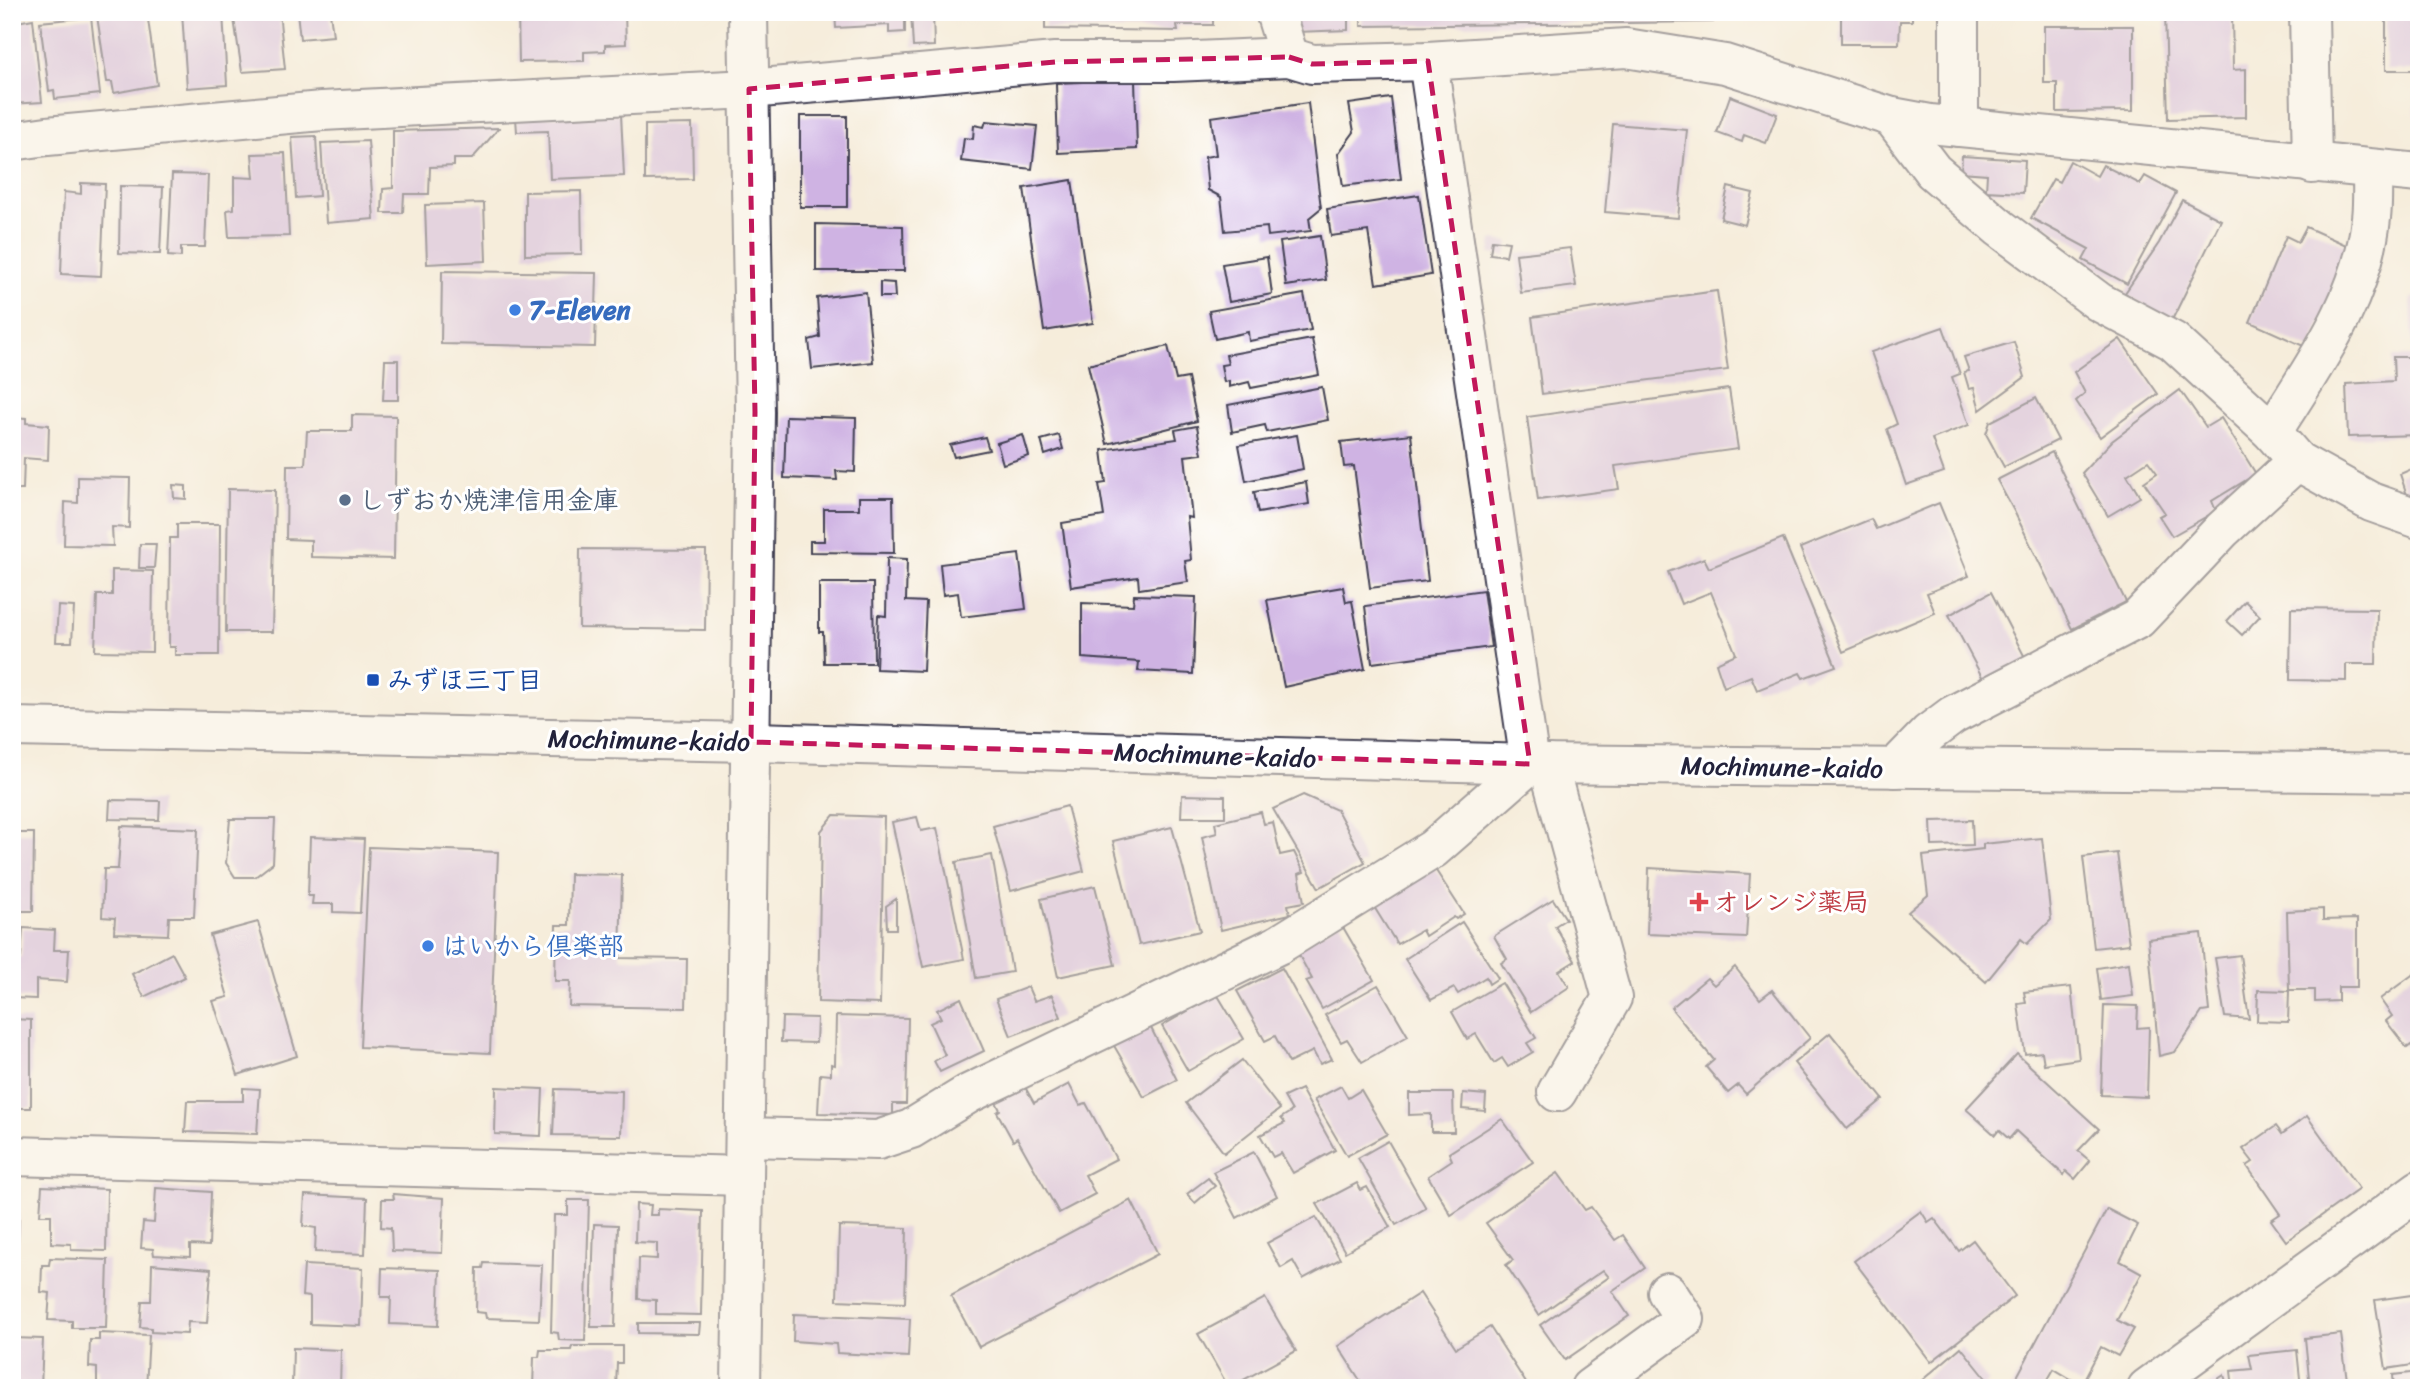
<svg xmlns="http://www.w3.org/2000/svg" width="2431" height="1400" font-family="Sriracha,'Klee One',sans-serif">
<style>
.building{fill:#cfb3e3}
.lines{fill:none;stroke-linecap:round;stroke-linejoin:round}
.minor-casing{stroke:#424053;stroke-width:42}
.minor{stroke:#fff;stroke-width:38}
.marked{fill:none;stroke:#c2185b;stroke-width:5;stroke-dasharray:14 9;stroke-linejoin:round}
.shop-dot{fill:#3f7fe0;stroke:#fff;stroke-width:2.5}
.service-dot{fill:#5c6f8a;stroke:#fff;stroke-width:2.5}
.transit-dot{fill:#1a4fb4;stroke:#fff;stroke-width:2.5}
.health-dot{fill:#e0444e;stroke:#fff;stroke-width:2.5}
.labels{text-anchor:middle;stroke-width:6;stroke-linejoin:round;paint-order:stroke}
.shop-label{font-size:26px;font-weight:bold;fill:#366cbe;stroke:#fff;text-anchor:start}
.service-label{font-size:26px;font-weight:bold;fill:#4e5e75;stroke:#fff;text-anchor:start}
.transit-label{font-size:26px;font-weight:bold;fill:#164399;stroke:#fff;text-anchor:start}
.street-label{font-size:26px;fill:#22223b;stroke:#fff}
.health-label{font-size:26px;font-weight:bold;fill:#be3a42;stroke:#fff;text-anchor:start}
</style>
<rect width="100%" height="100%" fill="#fff"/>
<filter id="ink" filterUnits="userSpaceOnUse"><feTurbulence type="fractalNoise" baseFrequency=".0143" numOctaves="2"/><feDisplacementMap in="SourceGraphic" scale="14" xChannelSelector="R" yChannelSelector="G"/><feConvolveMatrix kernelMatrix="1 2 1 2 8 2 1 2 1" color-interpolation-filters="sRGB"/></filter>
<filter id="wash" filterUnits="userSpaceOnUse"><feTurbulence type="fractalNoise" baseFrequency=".00686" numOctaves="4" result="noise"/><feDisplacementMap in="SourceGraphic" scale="28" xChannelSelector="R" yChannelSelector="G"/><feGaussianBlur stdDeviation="1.57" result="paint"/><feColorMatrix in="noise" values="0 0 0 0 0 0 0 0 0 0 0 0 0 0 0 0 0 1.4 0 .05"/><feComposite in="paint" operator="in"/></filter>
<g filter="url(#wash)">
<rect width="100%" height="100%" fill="#f6eddb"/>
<g id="blocks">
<!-- building -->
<g class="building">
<polygon points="130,12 147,12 157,85 114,93 112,82 107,82 97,16"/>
<polygon points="182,12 223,12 227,85 187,88"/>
<polygon points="233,12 279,12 285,69 242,72"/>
<polygon points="297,12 330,12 333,36 300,39"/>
<polygon points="518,12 625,12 626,44 605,45 605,51 584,52 584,61 519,62"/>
<polygon points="835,12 905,12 905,32 889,33 889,25 836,28"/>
<polygon points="911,12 933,12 934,46 913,47"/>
<polygon points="1045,12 1213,12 1213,25 1177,25 1178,31 1045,29"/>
<polygon points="1296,12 1348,12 1348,30 1296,32"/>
<polygon points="1361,12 1713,12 1713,22 1361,26"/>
<polygon points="1841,12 1912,12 1912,21 1900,21 1899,44 1841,44"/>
<polygon points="2165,12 2232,12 2233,70 2246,69 2246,117 2168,119"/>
<rect x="2386" y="12" width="33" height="58"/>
<polygon points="91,17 100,94 55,99 54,90 49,91 40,22"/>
<polygon points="33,19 42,102 12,104 12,23"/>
<polygon points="2044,26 2133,26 2133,111 2057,112 2057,83 2044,83"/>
<polygon points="1135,80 1137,149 1058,153 1056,83"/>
<polygon points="2415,94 2419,94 2419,139 2416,139"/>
<polygon points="1730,96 1777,114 1766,143 1744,135 1742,142 1717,133"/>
<polygon points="1391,98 1401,179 1343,186 1338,154 1354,132 1349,104"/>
<polygon points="1308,103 1321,208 1309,218 1311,231 1268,236 1267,227 1225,231 1221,197 1208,190 1205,157 1216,155 1211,117"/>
<polygon points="621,114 624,176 550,179 548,131 517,132 516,118"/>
<rect x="800" y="116" width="47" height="91"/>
<polygon points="986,121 1037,126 1032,169 961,161 964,138 973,139 974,125 984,127"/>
<polygon points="692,124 693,179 645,180 645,125"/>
<polygon points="1613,124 1687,130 1678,218 1605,212"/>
<polygon points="499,128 472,159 454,159 454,166 430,167 429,194 404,194 403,213 382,213 383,189 393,188 393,131"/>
<polygon points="316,136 319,196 296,198 292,137"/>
<polygon points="368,141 374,219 326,223 321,143"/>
<polygon points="285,153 289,236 229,237 227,210 234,209 234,177 254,178 252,154"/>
<polygon points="1962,156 2025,160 2023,193 1986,191 1987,174 1961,172"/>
<polygon points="2070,161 2097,176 2103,165 2140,184 2145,176 2176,193 2127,284 2083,260 2089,249 2031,218 2053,179 2059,182"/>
<polygon points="172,174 208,175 205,247 181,247 181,257 168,256"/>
<polygon points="1072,180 1093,323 1044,331 1024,188"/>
<polygon points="81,183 105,184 101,276 61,274 64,192 81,194"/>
<polygon points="120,186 163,187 160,254 119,253"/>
<polygon points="1728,187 1753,193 1745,225 1721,219"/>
<polygon points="581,191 582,254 525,255 525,192"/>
<polygon points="1419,195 1431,275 1376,284 1368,231 1331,236 1327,209"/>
<polygon points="2182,200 2221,220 2171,322 2125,293 2159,243"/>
<polygon points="484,203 486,261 427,264 425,205"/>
<polygon points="816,224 903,226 904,271 816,271"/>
<polygon points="2306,227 2353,248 2310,349 2250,322 2286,236 2298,242"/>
<polygon points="1320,236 1326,280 1286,286 1280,242"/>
<polygon points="1492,240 1509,242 1506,256 1490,254"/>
<polygon points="1570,248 1576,286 1521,293 1516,254"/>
<polygon points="1267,257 1272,294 1229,302 1222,264"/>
<polygon points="442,271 597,273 595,347 441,344"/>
<polygon points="880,282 894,283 895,297 880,297"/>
<polygon points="1717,291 1728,370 1542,394 1532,317"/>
<polygon points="866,292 873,362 812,369 809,340 820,337 817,298"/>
<polygon points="1304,294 1311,330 1249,341 1248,332 1215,339 1209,311"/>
<polygon points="2419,297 2419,435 2348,437 2346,384 2394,381 2393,357 2413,357 2411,298"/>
<polygon points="1943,327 1960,374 1952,377 1969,425 1932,439 1944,472 1906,485 1887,429 1897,424 1871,352"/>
<polygon points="1312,339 1319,375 1251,388 1249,382 1229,387 1229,381 1224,382 1221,365 1228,364 1226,355"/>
<polygon points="2120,339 2158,394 2100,437 2076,401 2085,393 2074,372"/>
<polygon points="2014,342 2025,377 1980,410 1974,388 1969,389 1964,372 1969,371 1964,357"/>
<polygon points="1168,346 1176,380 1188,378 1197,421 1107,444 1088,365"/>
<polygon points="385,360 398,360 398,400 383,400"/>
<polygon points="1322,387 1328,420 1267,432 1265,425 1232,432 1228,405"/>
<polygon points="1729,389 1738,449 1615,466 1619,489 1538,500 1527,417"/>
<polygon points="2180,390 2206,427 2221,418 2256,474 2212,501 2216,511 2172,536 2159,516 2165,513 2144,482 2157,473 2148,461 2127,475 2140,497 2108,516 2082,473 2112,441"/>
<polygon points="2036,398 2058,440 2004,467 1986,434 1990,422"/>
<polygon points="352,415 396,416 394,559 311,557 311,540 286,539 287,465 305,465 307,431 352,431"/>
<polygon points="786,416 856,418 855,472 836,471 837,480 784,478"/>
<polygon points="12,417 26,418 26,423 49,425 48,460 24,458 23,490 12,490"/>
<polygon points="1197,426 1202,454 1185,456 1192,518 1187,517 1191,560 1185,561 1188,582 1139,589 1138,577 1071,587 1062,523 1104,516 1099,484 1106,483 1102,450 1177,439 1175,430"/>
<polygon points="1411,434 1428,581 1370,588 1354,466 1344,467 1341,442"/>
<polygon points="1023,435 1029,456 1003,464 997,443"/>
<polygon points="1059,435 1063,449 1045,455 1041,440"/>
<polygon points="1297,435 1303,469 1246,481 1239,445"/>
<polygon points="985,437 989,450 954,457 950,445"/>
<polygon points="2052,452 2126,602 2072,629 2014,511 1997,480"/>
<polygon points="2414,468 2419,479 2419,494 2408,498 2400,474"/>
<polygon points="78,477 130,478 129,528 112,527 113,546 64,545 65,502 78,503"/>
<polygon points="1306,482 1309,504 1258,513 1254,492"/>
<polygon points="173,485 186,486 186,499 174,498"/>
<polygon points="228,489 275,490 272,632 226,632"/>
<polygon points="859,497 893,497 894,553 810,552 810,541 824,541 824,509 859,509"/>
<polygon points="1939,503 1969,576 1927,593 1935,613 1843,652 1800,548 1871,519 1876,529"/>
<polygon points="177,524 220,524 219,655 175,655 175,647 169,647 170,538 177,538"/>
<polygon points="1783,538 1836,666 1803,678 1800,673 1757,690 1751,676 1724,687 1716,663 1736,654 1711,592 1681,604 1668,572 1704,558 1709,568"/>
<polygon points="140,544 156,544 154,568 139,568"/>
<polygon points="580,549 706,550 705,630 579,628"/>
<polygon points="1019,554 1026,609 961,617 958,593 943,595 940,564"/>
<polygon points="887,558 907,559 906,601 926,602 923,671 876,669 878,615 886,616"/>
<polygon points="112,570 153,571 152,652 95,651 97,595 112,595"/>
<polygon points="819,583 873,583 874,663 824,663 823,632 819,632"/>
<polygon points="1343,587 1346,602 1352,601 1365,669 1284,687 1267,600"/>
<polygon points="1483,590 1491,647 1372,663 1365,606"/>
<polygon points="1991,592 2030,667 1989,690 1949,615"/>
<polygon points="1134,595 1196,597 1193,674 1138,671 1139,662 1082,658 1082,603 1133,605"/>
<polygon points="2245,601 2260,616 2242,635 2227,621"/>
<polygon points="58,606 74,607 72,642 56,642"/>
<polygon points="2291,608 2377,609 2376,664 2346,664 2346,681 2290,680"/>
<polygon points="1182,795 1225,796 1225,817 1181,817"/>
<polygon points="1303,795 1337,810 1365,862 1319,888 1273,809"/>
<polygon points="110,800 160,801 159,820 109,819"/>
<polygon points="1067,806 1084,871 1011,891 993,826"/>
<polygon points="1261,812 1264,824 1273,822 1280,855 1294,852 1304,872 1299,874 1304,902 1288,905 1290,914 1221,930 1202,837 1217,833 1215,823"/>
<polygon points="834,815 884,817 880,1004 818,1002 821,831"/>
<polygon points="917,817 921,831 937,828 964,959 923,967 892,822"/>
<polygon points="230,819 275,819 273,863 255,877 235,877 226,863"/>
<polygon points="1972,820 1973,845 1932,846 1931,821"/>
<polygon points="121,826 198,829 194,917 169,917 168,935 114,933 115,918 102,917 104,869 118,869"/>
<polygon points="1172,827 1200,931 1139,945 1113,841"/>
<polygon points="12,833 34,833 33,911 12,911"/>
<polygon points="310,837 364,839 360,913 333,912 333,904 312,904 313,896 308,896"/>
<polygon points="2042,838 2051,920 2027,944 2021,939 1986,982 1908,912 1928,895 1923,856 1983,849 1983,844"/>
<polygon points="369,847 498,852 490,1053 360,1047"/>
<polygon points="2117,853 2129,944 2094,948 2083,857"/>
<polygon points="992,855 1012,972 976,978 956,862"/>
<polygon points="1431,863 1464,914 1456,919 1454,917 1425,936 1422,930 1397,944 1371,902"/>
<polygon points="1649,868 1750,874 1746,938 1647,934"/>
<polygon points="570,874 622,875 620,958 687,959 686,1008 569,1006 570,981 555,981 556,925 569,925"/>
<polygon points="1095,886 1115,965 1058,977 1041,899"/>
<polygon points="896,899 896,929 887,929 886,906"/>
<polygon points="1553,899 1566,919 1555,926 1575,961 1559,971 1569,987 1531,1012 1501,963 1507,959 1494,936"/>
<polygon points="2323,909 2323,920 2357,919 2357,987 2338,987 2338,1001 2315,1002 2315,990 2289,990 2287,911"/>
<polygon points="258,922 297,1056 238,1075 213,1001 228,997 210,935"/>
<polygon points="1340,922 1374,980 1322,1009 1306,981 1312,979 1295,948"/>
<polygon points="1462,922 1498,978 1489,984 1486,977 1458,994 1454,988 1431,1000 1405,959"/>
<polygon points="23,928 55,930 54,950 69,950 67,982 36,980 36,999 12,998 12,957 21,957"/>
<polygon points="2201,933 2209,1011 2202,1012 2175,1052 2159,1056 2148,939"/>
<polygon points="172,953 185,977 144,997 132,974"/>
<polygon points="2240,955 2249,1019 2225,1017 2215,958"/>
<polygon points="2129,963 2133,996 2101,1000 2097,968"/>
<polygon points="1735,967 1760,999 1772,990 1810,1038 1746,1094 1738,1085 1728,1093 1706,1067 1714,1060 1671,1008 1707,978 1714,985"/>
<polygon points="1282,968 1332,1059 1320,1064 1313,1051 1289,1063 1275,1036 1265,1041 1237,991"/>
<polygon points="2419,970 2419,1055 2411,1045 2407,1048 2386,1021 2392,1016 2380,999"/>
<polygon points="1502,983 1536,1038 1527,1043 1533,1052 1508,1067 1502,1058 1494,1063 1476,1034 1467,1039 1452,1012"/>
<polygon points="1378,985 1408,1036 1362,1062 1347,1039 1341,1042 1325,1015"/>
<polygon points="1028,987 1034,1001 1052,995 1061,1017 1011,1036 996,999"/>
<polygon points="2071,987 2079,1059 2044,1064 2042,1052 2025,1054 2018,1004 2026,1003 2024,992"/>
<polygon points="2258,990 2289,991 2288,1022 2257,1021"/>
<polygon points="1217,994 1244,1039 1188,1071 1162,1026"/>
<polygon points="961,998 984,1051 940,1072 934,1061 945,1055 930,1023 941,1018 937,1010"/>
<polygon points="2104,1005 2138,1006 2137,1028 2149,1027 2147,1097 2101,1095"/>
<polygon points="836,1016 908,1018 906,1104 893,1104 893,1115 818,1113 820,1074 831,1075 831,1064 835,1065"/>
<polygon points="782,1017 817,1018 816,1043 781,1042"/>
<polygon points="12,1019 31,1020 31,1108 12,1108"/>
<polygon points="1150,1026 1177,1080 1144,1097 1113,1044"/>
<polygon points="1830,1033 1883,1099 1847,1129 1794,1063"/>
<polygon points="2017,1054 2099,1129 2078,1151 2090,1161 2075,1179 2066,1171 2064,1175 2016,1131 2009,1139 1999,1130 1995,1135 1966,1109"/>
<polygon points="1242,1060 1280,1109 1224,1153 1186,1103"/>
<polygon points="1021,1080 1034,1103 1069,1084 1080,1105 1086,1103 1116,1159 1085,1175 1095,1194 1059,1213 1017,1138 1013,1141 997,1112 1000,1110 993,1096"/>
<polygon points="1341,1086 1348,1098 1361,1090 1387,1134 1347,1156 1314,1100"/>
<polygon points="496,1087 543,1089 541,1136 495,1134"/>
<polygon points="243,1088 260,1089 257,1134 185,1132 187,1101 243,1101"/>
<polygon points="555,1089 622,1091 621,1136 553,1135"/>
<polygon points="1301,1089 1335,1150 1293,1173 1281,1153 1273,1157 1260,1135 1285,1123 1281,1118 1292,1111 1284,1097"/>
<polygon points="1409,1093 1453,1093 1454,1132 1431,1132 1431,1114 1409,1115"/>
<polygon points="1463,1093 1486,1095 1485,1111 1462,1109"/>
<polygon points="2307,1116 2359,1189 2286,1241 2271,1220 2280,1214 2247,1166 2253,1162 2243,1149 2276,1126 2282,1134"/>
<polygon points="1502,1119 1533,1162 1451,1215 1428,1176 1452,1160 1449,1153"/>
<polygon points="1388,1141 1426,1208 1396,1225 1358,1158"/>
<polygon points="1254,1152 1277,1196 1237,1218 1213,1172"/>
<polygon points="1558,1173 1585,1210 1591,1207 1615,1240 1623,1235 1645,1268 1612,1291 1629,1316 1565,1360 1540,1325 1609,1277 1603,1270 1539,1315 1506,1265 1513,1260 1486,1223"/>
<polygon points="1208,1178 1215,1186 1195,1203 1187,1194"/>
<polygon points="1357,1183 1361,1190 1367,1187 1390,1227 1345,1252 1317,1204"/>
<polygon points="12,1186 20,1186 18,1243 12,1243"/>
<polygon points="42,1186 107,1189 106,1251 71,1250 71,1244 51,1243 51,1215 40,1215"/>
<polygon points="156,1188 211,1192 209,1246 190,1245 190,1257 154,1255 153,1249 141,1248 143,1222 154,1223"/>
<polygon points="393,1194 444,1198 442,1253 392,1251 391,1228 381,1227 382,1199 394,1199"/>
<polygon points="305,1195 367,1198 365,1254 315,1252 316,1228 303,1226"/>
<polygon points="568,1200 589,1200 585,1341 559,1340 558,1333 551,1332 554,1215 568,1215"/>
<polygon points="1131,1200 1158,1254 979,1347 951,1296"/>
<polygon points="636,1204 651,1205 650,1215 658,1215 658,1209 703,1211 701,1315 656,1314 656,1300 638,1299 639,1258 657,1259 657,1243 635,1242"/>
<polygon points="2107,1209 2138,1225 2120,1261 2142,1273 2117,1320 2134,1329 2118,1356 2101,1347 2081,1385 2054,1369 2043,1388 2011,1388"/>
<polygon points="1921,1211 1928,1222 1934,1218 1959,1251 1973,1240 2015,1296 1931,1362 1854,1261"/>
<polygon points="1316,1217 1340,1259 1303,1279 1293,1261 1281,1268 1267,1243"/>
<polygon points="594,1224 618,1225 615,1327 591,1327"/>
<polygon points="839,1226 907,1228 905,1303 837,1300"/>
<polygon points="50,1258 108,1260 106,1328 72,1328 72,1321 48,1320 50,1293 41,1292 42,1265 49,1265"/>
<polygon points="484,1263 542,1265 539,1320 486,1318 485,1313 476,1312 477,1268 483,1268"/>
<polygon points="152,1264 211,1269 207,1323 188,1322 187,1334 151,1332 151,1328 140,1327 142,1301 151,1301"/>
<polygon points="304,1265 363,1268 361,1326 310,1324 310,1297 302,1296"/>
<polygon points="382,1268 440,1270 438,1326 390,1324 391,1297 381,1297"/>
<polygon points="1420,1293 1456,1348 1490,1327 1526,1383 1519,1388 1365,1388 1338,1346"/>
<polygon points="2419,1294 2419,1364 2386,1369 2375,1300"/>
<polygon points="1265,1298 1296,1351 1229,1388 1198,1334"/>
<polygon points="794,1314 910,1319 908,1357 837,1353 836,1344 793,1341"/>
<polygon points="638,1323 700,1323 699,1334 638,1333"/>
<polygon points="99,1333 149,1335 146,1388 97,1388 97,1368 89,1367 90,1340 99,1340"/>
<polygon points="2341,1334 2348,1388 2310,1388 2305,1338"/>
<polygon points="12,1338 43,1339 41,1388 12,1388"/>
<polygon points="572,1346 622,1346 622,1363 617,1363 616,1388 533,1388 534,1357 539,1357 540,1350 571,1350"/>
<polygon points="1961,1347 1989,1382 1982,1388 1913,1388"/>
<polygon points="293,1348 341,1350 340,1388 292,1388"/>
<polygon points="2297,1350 2301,1388 2233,1388 2231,1371 2252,1369 2249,1355"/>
<polygon points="2419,1372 2419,1388 2394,1388 2393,1375"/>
<polygon points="2224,1375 2228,1388 2204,1388"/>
<polygon points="640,1384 680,1385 680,1388 640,1388"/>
<rect x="397" y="1385" width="68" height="3"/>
</g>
</g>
</g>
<g filter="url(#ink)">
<use href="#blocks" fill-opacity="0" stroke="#424053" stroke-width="2"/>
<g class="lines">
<!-- minor casing -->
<g class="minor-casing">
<g id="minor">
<polyline points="1275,12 1289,57"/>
<polyline points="1959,12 1959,127"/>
<polyline points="2309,12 2312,164"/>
<polyline points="1892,117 1930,124 2419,173"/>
<polyline points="12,141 47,136 322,111 749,89 1055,62 1173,62 1289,57 1312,64 1428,61 1626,48 1725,64 1892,117 1933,171 2000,228 2099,302 2173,341 2272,432 2297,461 2371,502 2419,519"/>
<path d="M2272 432C2314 365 2363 299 2371 218 2373 202 2372 185 2372 169"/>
<polyline points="12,727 751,742 1530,764 2419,773"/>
<polyline points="1548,764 1612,998 1557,1092"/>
<polyline points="1895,768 1929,733 1953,715 2138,619 2222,530 2297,461"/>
<polyline points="747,1137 878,1140 911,1129 968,1094 1278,945 1433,849 1530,764 1428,61"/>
<polyline points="12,1156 744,1176"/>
<polyline points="741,1388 755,412 748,12"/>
<polyline points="1590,1388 1685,1319 1667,1292"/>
<polyline points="2147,1388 2419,1190"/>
</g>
</g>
<!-- minor -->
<use href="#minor" class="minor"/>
</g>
</g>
<!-- marked area -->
<path d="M0 0H2431V1400H0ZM1289 57 1312 64 1428 61 1530 764 751 742 755 412 749 89 1055 62Z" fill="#f6eddb" fill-opacity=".55" fill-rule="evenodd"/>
<path class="marked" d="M1289 57 1312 64 1428 61 1530 764 751 742 755 412 749 89 1055 62Z"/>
<!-- markers -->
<g class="shop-dot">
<circle cx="515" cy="310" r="7"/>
<circle cx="428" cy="946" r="7"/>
</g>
<circle class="service-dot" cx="345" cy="500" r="7"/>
<rect class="transit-dot" x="366" y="673" width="14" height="14" rx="3.5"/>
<path class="health-dot" d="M1695.5 891.5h7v7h7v7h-7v7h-7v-7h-7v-7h7z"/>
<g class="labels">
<!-- shop labels -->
<g class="shop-label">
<text x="529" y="319">7-Eleven</text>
<text x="442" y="955">はいから倶楽部</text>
</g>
<!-- service labels -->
<g class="service-label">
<text x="359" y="509">しずおか焼津信用金庫</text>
</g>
<!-- transit labels -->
<g class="transit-label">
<text x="387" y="689">みずほ三丁目</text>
</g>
<!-- street labels -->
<g class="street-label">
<text transform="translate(649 740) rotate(1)" y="9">Mochimune-kaido</text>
<text transform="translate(1215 755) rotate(2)" y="9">Mochimune-kaido</text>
<text transform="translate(1782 767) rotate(1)" y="9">Mochimune-kaido</text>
</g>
<!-- health labels -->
<g class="health-label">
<text x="1713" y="911">オレンジ薬局</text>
</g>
</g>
<!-- margin -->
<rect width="2431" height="1400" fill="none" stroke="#fff" stroke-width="42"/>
</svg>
